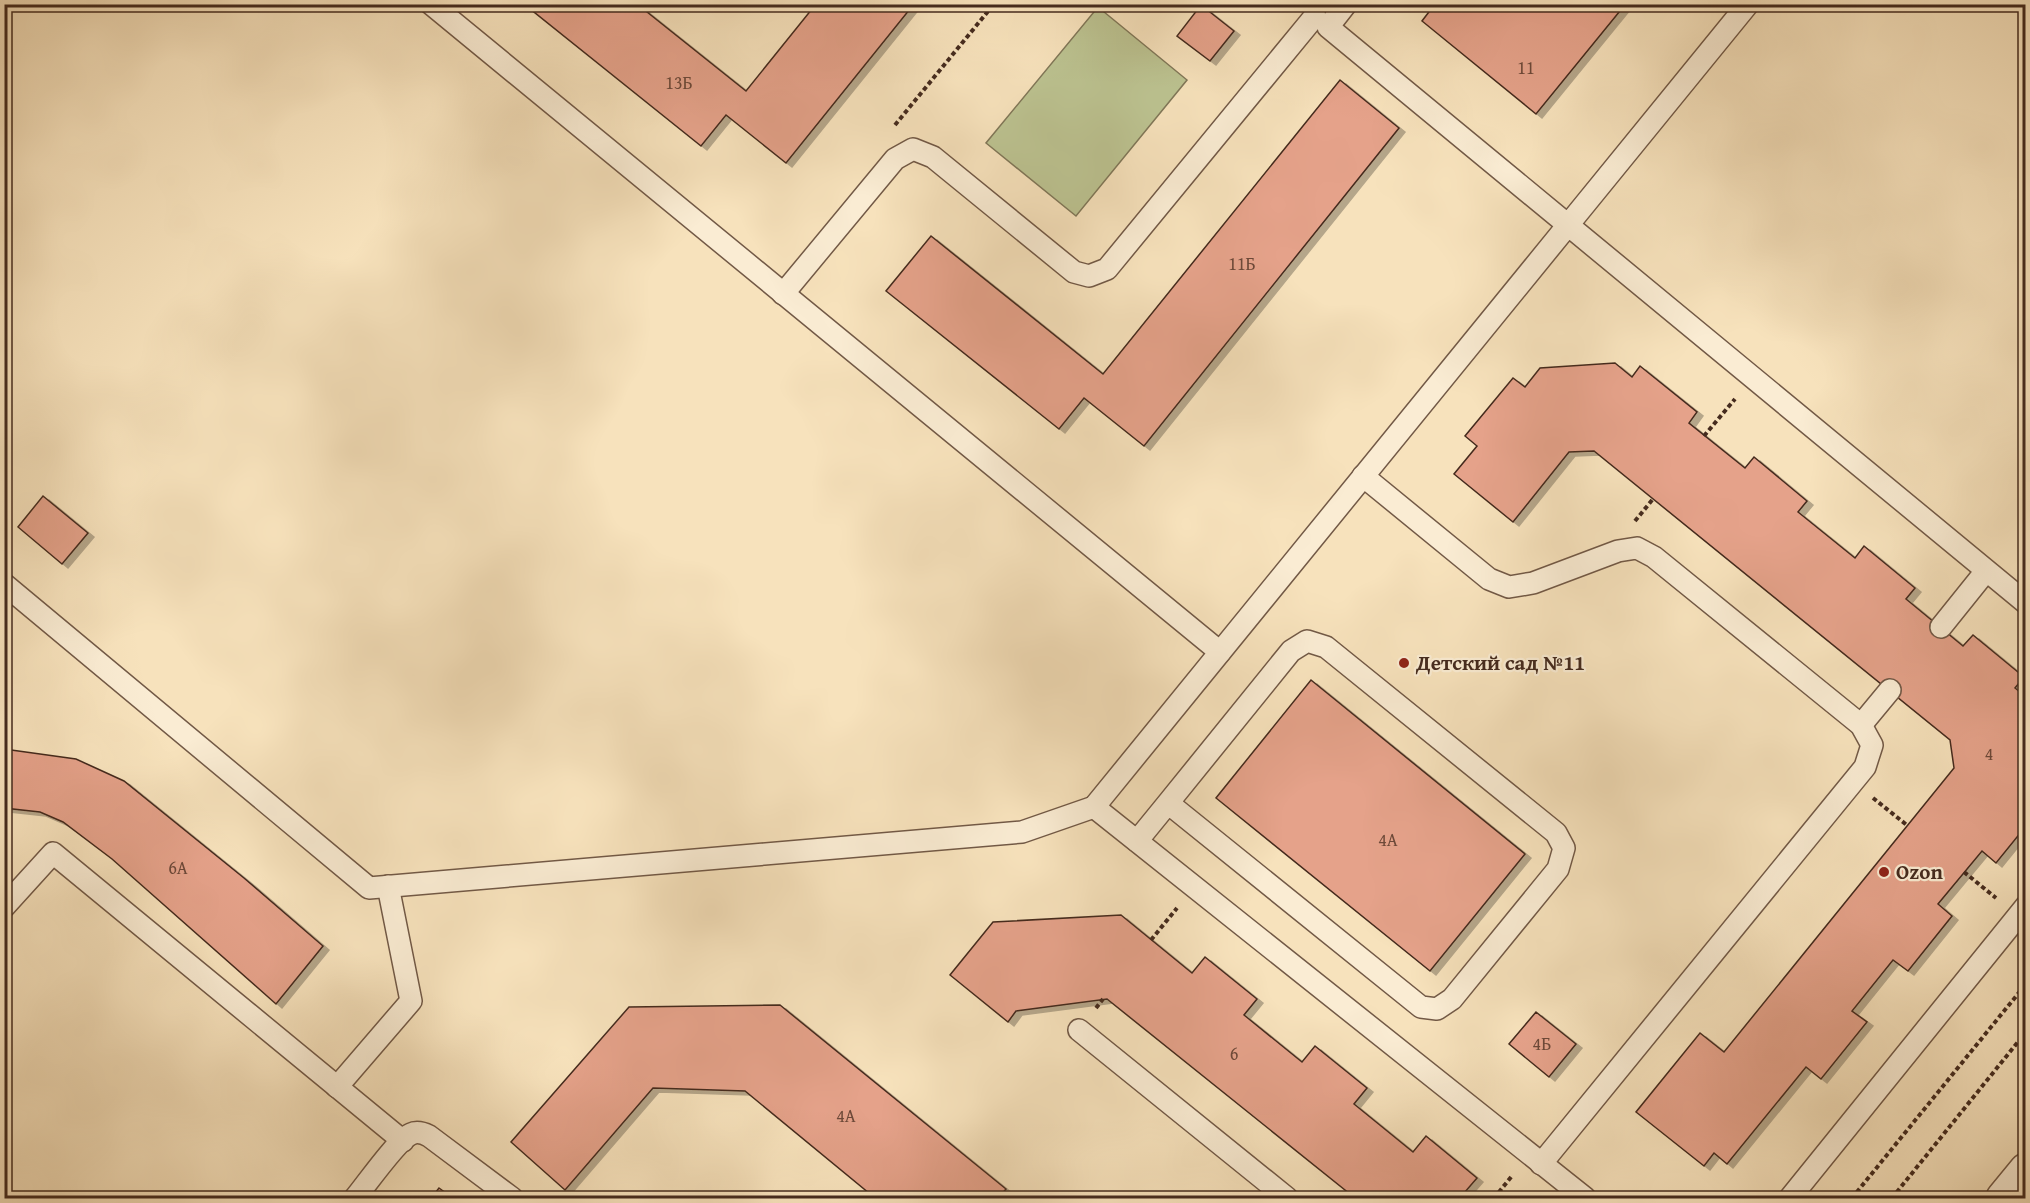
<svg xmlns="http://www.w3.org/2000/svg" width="2030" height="1203" font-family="'Gentium Book Plus',serif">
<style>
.green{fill:#bcc391;stroke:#807758;stroke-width:1.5}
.building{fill:#e5a28a;stroke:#452b1e;stroke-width:1.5;filter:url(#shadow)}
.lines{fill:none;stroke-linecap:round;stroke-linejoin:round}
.service-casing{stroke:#725946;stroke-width:24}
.tertiary-casing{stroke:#725946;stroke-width:36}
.path{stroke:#452b1e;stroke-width:4;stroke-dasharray:4.5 3;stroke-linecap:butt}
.service{stroke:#faecd3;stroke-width:21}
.tertiary{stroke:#faecd3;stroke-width:33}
.poi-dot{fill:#8f2418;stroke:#faecd3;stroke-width:2}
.labels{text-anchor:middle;stroke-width:4.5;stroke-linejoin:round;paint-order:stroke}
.number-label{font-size:18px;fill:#6d4939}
.poi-label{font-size:21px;font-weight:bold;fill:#452b1e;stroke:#faecd3;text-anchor:start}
</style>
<defs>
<filter id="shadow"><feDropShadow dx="6" dy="4" stdDeviation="0" flood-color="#0004"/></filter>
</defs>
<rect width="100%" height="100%" fill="#f7e2bc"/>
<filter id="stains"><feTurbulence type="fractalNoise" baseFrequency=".00333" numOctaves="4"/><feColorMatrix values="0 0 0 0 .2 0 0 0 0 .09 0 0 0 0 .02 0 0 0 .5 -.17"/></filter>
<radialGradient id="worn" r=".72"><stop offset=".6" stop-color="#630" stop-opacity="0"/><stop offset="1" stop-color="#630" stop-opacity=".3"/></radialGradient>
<!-- green -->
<polygon class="green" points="1098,7 1187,80 1076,216 986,143"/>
<!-- building -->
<g class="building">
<polygon points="532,4 637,4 746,91 816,4 914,4 786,163 726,115 701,146 529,8"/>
<polygon points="1435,4 1622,4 1624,6 1536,114 1422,21"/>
<polygon points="1201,5 1234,31 1210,61 1177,36"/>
<polygon points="1340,80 1399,128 1144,446 1084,398 1059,429 886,291 931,236 1103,374"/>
<polygon points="1615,363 1632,377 1640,366 1697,412 1689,423 1745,468 1754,457 1807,501 1798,512 1855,558 1864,546 1915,588 1906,599 1963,646 1973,635 2024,677 2015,688 2026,697 2026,826 1996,863 1982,851 1938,904 1952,916 1908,971 1893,960 1852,1011 1867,1022 1821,1079 1806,1067 1727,1164 1714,1153 1704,1166 1636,1112 1700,1033 1724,1052 1954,768 1950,740 1594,451 1569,452 1513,522 1454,474 1477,446 1465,436 1513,378 1525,387 1540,368"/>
<polygon points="43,496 88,533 62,564 18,527"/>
<polygon points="1311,680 1525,854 1430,971 1216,798"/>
<polygon points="4,749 76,759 124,781 244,878 323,946 276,1004 112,859 63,822 40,812 4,808"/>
<polygon points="1121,915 1192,973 1205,957 1257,999 1244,1015 1302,1062 1315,1046 1367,1088 1354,1104 1413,1152 1426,1136 1477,1178 1464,1193 1471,1198 1355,1198 1107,999 1016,1011 1008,1022 950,975 993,922"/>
<polygon points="780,1005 1006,1189 998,1198 875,1198 745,1091 653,1088 565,1190 511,1142 629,1007"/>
<polygon points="1536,1012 1576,1044 1549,1077 1509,1044"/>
<polygon points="439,1188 453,1198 431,1198"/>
</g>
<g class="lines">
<!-- service casing -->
<g class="service-casing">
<g id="service">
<polyline points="431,4 1220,652"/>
<polyline points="1346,4 1328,27 1568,225 1748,4"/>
<polyline points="783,294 895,159 913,149 933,157 1074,272 1089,276 1107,269 1315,16"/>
<polyline points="1363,476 1489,579 1509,587 1533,583 1618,551 1637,548 1654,557 1861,725 1872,745 1865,767 1541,1164"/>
<polyline points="4,584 369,888 1022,832 1094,807"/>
<polyline points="1941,627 1986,571"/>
<polyline points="1861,725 1890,690"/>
<polyline points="1137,841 1168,803 1291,651 1307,641 1326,647 1556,833 1564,848 1558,869 1452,999 1437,1009 1421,1007 1168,803"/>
<polyline points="4,907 53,853 403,1141"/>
<polyline points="1079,1030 1287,1198"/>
<polyline points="337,1087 411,1001 388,886"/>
<path d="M355 1198C366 1185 397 1140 411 1134 417 1131 423 1133 429 1136L512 1198"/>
<polyline points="1585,1198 1094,807 1568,225 2026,603"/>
<polyline points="1790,1198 2026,906"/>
</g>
</g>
<!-- tertiary casing -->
<g class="tertiary-casing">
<polyline id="tertiary" points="2003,1198 2026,1170"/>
</g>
<!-- path -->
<g class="path">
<polyline points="895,125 994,4"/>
<polyline points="1704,436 1735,399"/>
<polyline points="1635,521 1653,499"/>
<polyline points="1873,798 1908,826"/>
<polyline points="1964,872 1996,898"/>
<polyline points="1151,940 1177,908"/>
<polyline points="1096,1008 1103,999"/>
<polyline points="1494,1198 1512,1176"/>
<polyline points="1852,1198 2026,984"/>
<polyline points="1892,1198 2026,1032"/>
</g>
<!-- service -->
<use href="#service" class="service"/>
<!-- tertiary -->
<use href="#tertiary" class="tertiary"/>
</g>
<!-- markers -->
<g class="poi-dot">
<circle cx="1404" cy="663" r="6"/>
<circle cx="1884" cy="872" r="6"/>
</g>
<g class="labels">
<!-- number labels -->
<g class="number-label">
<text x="1526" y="74">11</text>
<text x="679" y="89">13Б</text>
<text x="1242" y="270">11Б</text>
<text x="1989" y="760">4</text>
<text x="1388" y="846">4А</text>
<text x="178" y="874">6А</text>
<text x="1542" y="1050">4Б</text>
<text x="1234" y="1060">6</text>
<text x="846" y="1122">4А</text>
</g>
<!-- poi labels -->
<g class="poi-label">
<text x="1416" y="670">Детский сад №11</text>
<text x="1896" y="879">Ozon</text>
</g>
</g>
<!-- margin -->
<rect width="2030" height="1203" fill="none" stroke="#f7e2bc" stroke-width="24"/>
<rect x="6" y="6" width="2018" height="1191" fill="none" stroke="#452b1e" stroke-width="3"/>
<rect x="12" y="12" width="2006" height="1179" fill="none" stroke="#452b1e" stroke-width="1.5"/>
<rect width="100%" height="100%" filter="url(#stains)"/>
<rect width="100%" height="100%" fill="url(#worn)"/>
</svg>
